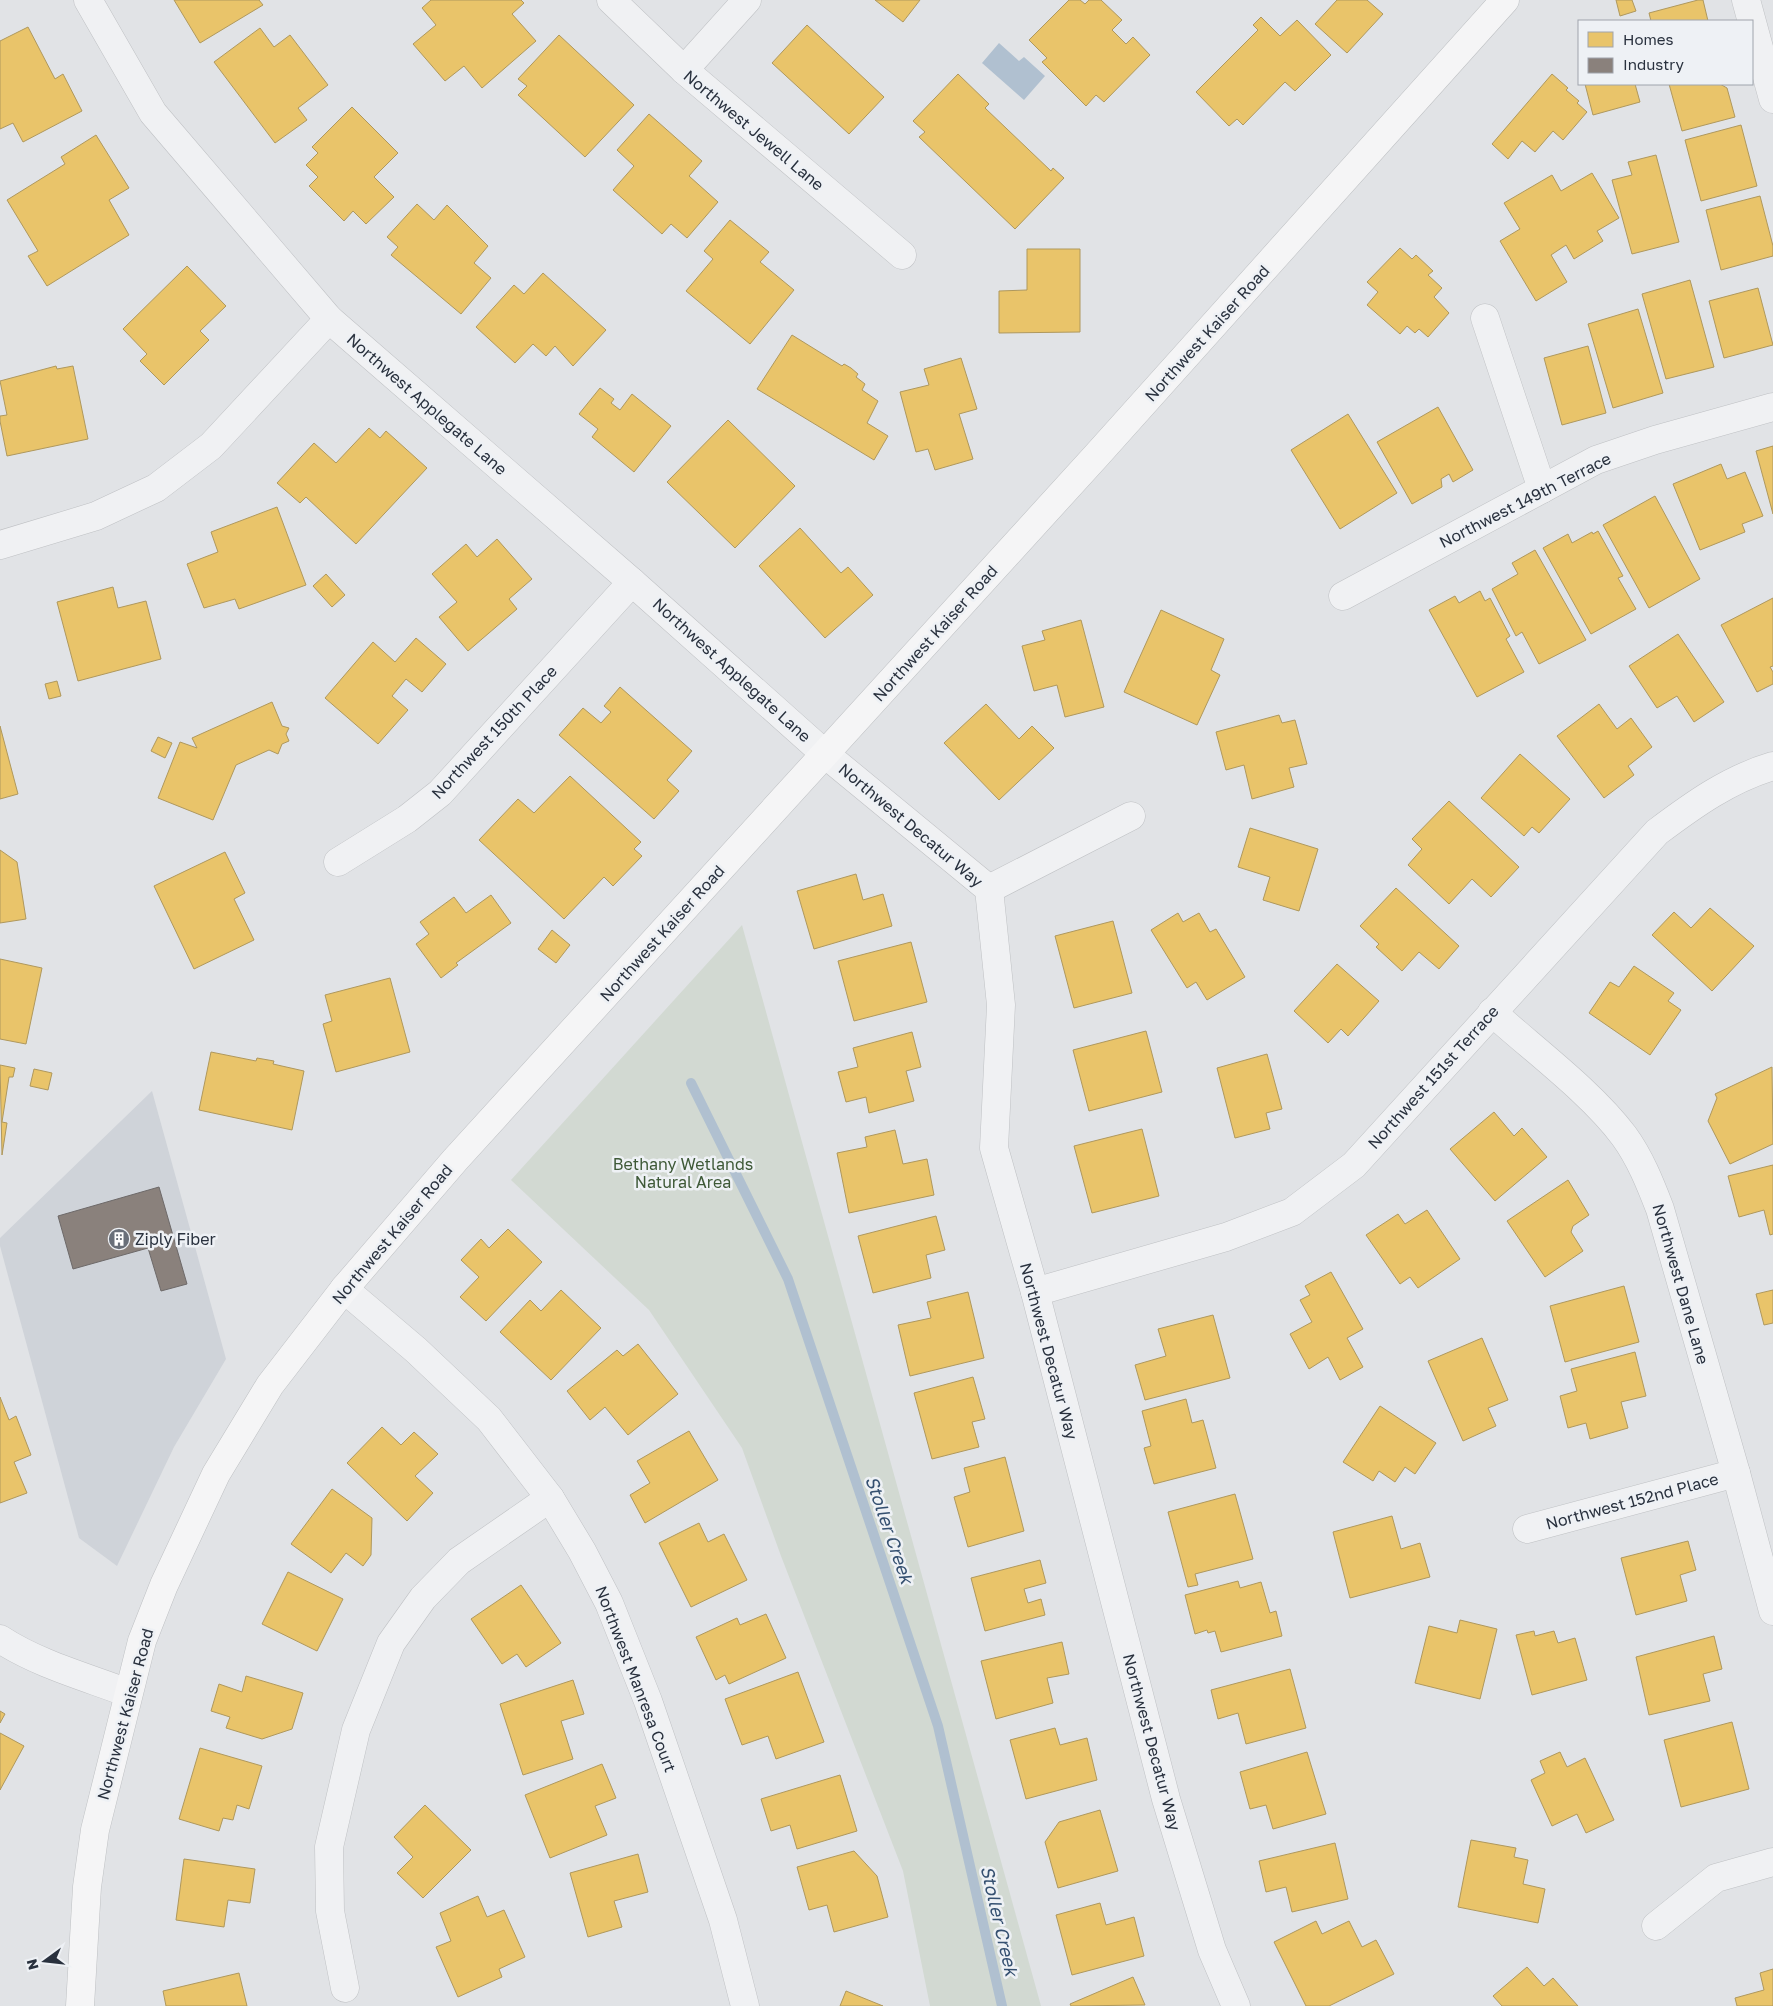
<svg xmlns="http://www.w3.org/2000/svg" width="1773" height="2006" font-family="'Golos Text',sans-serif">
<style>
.built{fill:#cfd3d9}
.green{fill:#d2d9d2}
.water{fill:#b0c0d0}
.homes{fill:#e9c46a;stroke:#af985d}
.industry{fill:#8a817c;stroke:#6d6969}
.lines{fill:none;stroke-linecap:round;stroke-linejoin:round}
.stream{stroke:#b0c0d0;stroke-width:10}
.minor-casing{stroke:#bfc1c4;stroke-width:29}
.major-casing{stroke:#bec0c3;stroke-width:29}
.minor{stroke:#f0f1f3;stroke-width:28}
.major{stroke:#f5f5f6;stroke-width:28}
.labels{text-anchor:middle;stroke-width:5;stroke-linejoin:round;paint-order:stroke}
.street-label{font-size:16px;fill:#29313e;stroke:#eef1f5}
.park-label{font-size:16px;fill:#3e5937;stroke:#eef1f5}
.poi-label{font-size:16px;fill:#29313e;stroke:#eef1f5;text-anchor:start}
.water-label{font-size:18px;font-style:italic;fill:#355070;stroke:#eef1f5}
</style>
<rect width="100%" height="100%" fill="#e1e3e6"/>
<!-- built -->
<polygon class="built" points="152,1091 226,1359 174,1447 117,1566 79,1538 0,1246 0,1238"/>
<!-- green -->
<polygon class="green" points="742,925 1041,2006 930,2006 903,1871 781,1556 742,1448 649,1310 511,1180"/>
<!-- water -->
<polygon class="water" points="999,43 1019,61 1024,57 1045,76 1024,100 982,63"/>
<!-- homes -->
<g class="homes">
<polygon points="174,0 259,0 263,5 200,43"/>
<polygon points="431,0 521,0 524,3 512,14 536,41 482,88 464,66 445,81 413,44 436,25 422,8"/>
<polygon points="875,0 920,0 903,22"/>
<polygon points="1069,0 1080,0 1085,4 1089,0 1101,0 1122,20 1112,30 1126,44 1133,37 1150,55 1104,102 1096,95 1086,106 1042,62 1047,58 1029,40"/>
<polygon points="1337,0 1367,0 1383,14 1347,53 1315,24"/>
<polygon points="1616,0 1632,0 1636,11 1620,16"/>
<polygon points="1698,0 1703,0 1708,21 1651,21 1649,13"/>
<polygon points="1261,17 1280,36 1297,20 1331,55 1295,91 1285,82 1243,125 1237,119 1229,126 1196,92 1258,30 1253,25"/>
<polygon points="807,25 884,97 849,134 772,63"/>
<polygon points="28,27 55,79 63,74 82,111 23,142 13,123 0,129 0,41"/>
<polygon points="260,28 274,47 290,35 328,85 298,108 307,120 275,143 214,62"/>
<polygon points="559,35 634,105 585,157 518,95 527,86 518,79"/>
<polygon points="958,74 989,104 985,108 1051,171 1053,168 1064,178 1015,229 919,137 925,132 913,121"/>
<polygon points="1552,74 1568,88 1566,90 1579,101 1577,103 1587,112 1563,140 1553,131 1535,152 1522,141 1508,159 1492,144"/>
<polygon points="1585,84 1635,84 1640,102 1593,115"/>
<polygon points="1669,84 1720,84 1727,88 1735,117 1682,131"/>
<polygon points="352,107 398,153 374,177 394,197 366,224 353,211 344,221 309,186 318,177 306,165 318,153 312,147"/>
<polygon points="649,114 702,161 689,176 718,202 687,238 671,224 662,234 613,190 634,166 617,150"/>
<polygon points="1741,125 1757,186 1701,201 1685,140"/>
<polygon points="96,135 129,188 109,200 129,235 47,286 28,256 38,251 7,200 65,164 61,157"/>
<polygon points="1656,155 1679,242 1632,254 1612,180 1632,175 1628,162"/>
<polygon points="1592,173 1619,218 1597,231 1603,241 1574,259 1566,245 1551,255 1567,282 1536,301 1500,241 1520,229 1504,203 1552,175 1561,191"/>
<polygon points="1760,196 1773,246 1773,256 1721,270 1706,210"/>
<polygon points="417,204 434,220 447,205 488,246 474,263 491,278 461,314 391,255 398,247 387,237"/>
<polygon points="730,220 769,252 760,262 794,290 750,344 686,291 713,259 704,251"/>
<polygon points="1400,248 1412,259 1416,255 1433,271 1428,275 1442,288 1434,297 1449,313 1428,337 1419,329 1415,333 1407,326 1400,334 1367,305 1378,292 1367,282"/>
<polygon points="1027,249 1080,249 1080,332 999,333 999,291 1027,290"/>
<polygon points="187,266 226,306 200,331 209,340 164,385 140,361 147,354 123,329"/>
<polygon points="543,273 606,330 573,366 555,346 546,356 533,344 515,363 476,327 514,285 524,294"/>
<polygon points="1690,280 1714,367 1666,379 1642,294"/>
<polygon points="1758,288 1773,345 1724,358 1709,301"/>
<polygon points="1638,309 1663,393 1613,408 1588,324"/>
<polygon points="792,335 842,366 844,364 851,368 858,374 856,377 865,384 862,390 878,401 867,423 888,436 874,460 757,389"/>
<polygon points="1588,346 1606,413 1562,425 1544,358"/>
<polygon points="961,358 977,409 959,414 973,459 935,470 928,449 916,452 900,392 929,385 924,369"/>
<polygon points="56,366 57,369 73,366 88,439 7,456 0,421 0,416 7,415 0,381"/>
<polygon points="600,388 614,399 611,403 620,410 632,394 671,426 634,472 592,437 598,429 579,414"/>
<polygon points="1438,407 1473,470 1453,482 1449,474 1441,479 1442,487 1412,504 1377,442"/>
<polygon points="1348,414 1397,493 1340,529 1291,450"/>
<polygon points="728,420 795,486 735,548 667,482"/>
<polygon points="369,428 380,438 386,431 427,468 356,544 306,497 300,503 277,483 314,443 336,463"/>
<polygon points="1773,446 1773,514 1756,451"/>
<polygon points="1721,464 1727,479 1745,472 1763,516 1742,524 1745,532 1700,550 1673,484"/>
<polygon points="1655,496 1700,579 1649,608 1603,525"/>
<polygon points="277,507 306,585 239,609 235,599 204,608 187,564 218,552 211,532"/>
<polygon points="800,528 841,573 848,567 873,595 825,638 759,566"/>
<polygon points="1598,531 1623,576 1618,578 1636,609 1591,634 1543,548 1568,534 1572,543 1592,532 1593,534"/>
<polygon points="497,539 532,579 509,599 517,609 468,651 439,617 457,602 432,574 466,544 477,557"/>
<polygon points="1535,550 1586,640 1539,664 1522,632 1516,636 1492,589 1518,574 1512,563"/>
<polygon points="326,574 345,595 332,607 313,586"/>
<polygon points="113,587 118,608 146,601 161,659 78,681 57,602"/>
<polygon points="1480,591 1485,601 1490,598 1510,636 1506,639 1524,672 1477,697 1429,610 1455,596 1459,603"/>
<polygon points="1773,598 1773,666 1770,667 1773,672 1773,684 1757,692 1721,625"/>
<polygon points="1161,610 1224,639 1211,670 1220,675 1197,725 1124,692"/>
<polygon points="1081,620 1104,707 1065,717 1057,685 1034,691 1022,646 1045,640 1042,631"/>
<polygon points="1678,634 1724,702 1694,722 1677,696 1657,708 1629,666"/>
<polygon points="416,638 446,664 422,692 406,679 392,696 408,710 378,744 325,698 373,642 395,662"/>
<polygon points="57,681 61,696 49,699 45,684"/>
<polygon points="620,687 692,751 667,780 679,791 654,819 559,735 583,708 601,723 611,712 604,706"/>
<polygon points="272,702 282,726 289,728 286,734 289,741 282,744 278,754 269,750 236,765 213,820 158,798 180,742 197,748 192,738"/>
<polygon points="986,704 1019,739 1032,726 1054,748 999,800 944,743"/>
<polygon points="1599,704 1617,729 1631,718 1652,747 1628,766 1634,775 1604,798 1557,736"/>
<polygon points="1279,715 1282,723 1295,720 1307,764 1289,768 1294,787 1252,799 1244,765 1226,770 1216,732"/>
<polygon points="0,726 18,794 0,799"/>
<polygon points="158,737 172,743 165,758 151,751"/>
<polygon points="1520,754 1570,799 1539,833 1532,827 1524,836 1481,798"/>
<polygon points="570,776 641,842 634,849 642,856 613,886 604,877 564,919 479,840 518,799 534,813"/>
<polygon points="1449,801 1519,867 1491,897 1472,879 1449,904 1408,865 1422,849 1412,839"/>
<polygon points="1250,828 1318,849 1299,911 1263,900 1270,877 1238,867"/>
<polygon points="0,850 17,862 26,919 0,923"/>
<polygon points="225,852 245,893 234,899 254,940 194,969 154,886"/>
<polygon points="856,874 863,900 883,894 892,926 814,949 797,891"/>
<polygon points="1396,888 1459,946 1439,969 1419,952 1402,971 1376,947 1379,944 1360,926"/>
<polygon points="491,895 511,923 456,963 458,965 441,978 416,944 429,934 420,922 454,897 466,913"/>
<polygon points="1710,908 1754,946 1712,991 1652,935 1674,912 1691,928"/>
<polygon points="1178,913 1183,922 1199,913 1210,932 1216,929 1245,977 1207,1000 1196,982 1187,988 1151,930"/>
<polygon points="1113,921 1132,993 1074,1008 1055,936"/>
<polygon points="552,930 570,945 556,963 538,949"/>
<polygon points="911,942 927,1002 854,1021 838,961"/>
<polygon points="0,959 42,968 26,1044 0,1039"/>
<polygon points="1337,964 1379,1001 1348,1036 1341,1029 1328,1043 1294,1011"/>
<polygon points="1634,966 1674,993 1668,1001 1681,1010 1650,1055 1589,1013 1610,982 1619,987"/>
<polygon points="390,978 410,1052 336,1072 323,1024 332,1021 325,995"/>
<polygon points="1146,1031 1162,1092 1089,1111 1073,1050"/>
<polygon points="912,1032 921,1067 906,1071 914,1101 869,1113 866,1097 846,1102 838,1072 858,1067 853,1048"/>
<polygon points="211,1052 256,1061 257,1058 274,1061 273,1064 304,1071 292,1130 199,1110"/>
<polygon points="1267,1054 1282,1109 1266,1113 1270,1129 1235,1138 1217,1068"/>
<polygon points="0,1065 15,1068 13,1077 9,1077 2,1122 7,1123 2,1155"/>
<polygon points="1772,1067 1773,1144 1730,1164 1708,1121 1717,1098 1715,1094"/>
<polygon points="34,1069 52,1073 48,1090 30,1086"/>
<polygon points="1494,1112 1514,1136 1522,1128 1547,1157 1495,1201 1450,1149"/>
<polygon points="1142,1129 1159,1196 1092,1213 1074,1146"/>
<polygon points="895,1130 903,1164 927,1159 934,1195 849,1213 837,1153 867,1147 865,1137"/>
<polygon points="1773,1165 1773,1234 1770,1235 1764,1210 1739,1217 1728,1176"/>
<polygon points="1568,1180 1589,1215 1573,1226 1571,1232 1583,1251 1545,1277 1507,1221"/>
<polygon points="1427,1210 1460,1259 1418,1288 1410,1277 1400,1284 1366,1235 1398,1214 1405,1224"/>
<polygon points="936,1216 945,1250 926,1255 931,1278 873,1293 858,1236"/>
<polygon points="508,1229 542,1262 486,1321 460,1297 479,1277 461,1260 481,1239 489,1248"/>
<polygon points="1331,1272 1363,1329 1347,1338 1363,1367 1340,1380 1328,1357 1309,1369 1290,1334 1312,1322 1300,1300 1310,1295 1305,1286"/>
<polygon points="1624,1286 1639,1342 1565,1362 1550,1306"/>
<polygon points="561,1290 601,1328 551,1380 500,1332 530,1300 541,1311"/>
<polygon points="1773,1290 1773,1323 1764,1325 1756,1294"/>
<polygon points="968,1292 984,1358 910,1376 898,1325 931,1318 927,1302"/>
<polygon points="1213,1315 1230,1378 1145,1400 1135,1365 1166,1356 1158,1329"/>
<polygon points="1482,1338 1508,1400 1488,1408 1496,1426 1463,1441 1428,1361"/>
<polygon points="638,1344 678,1394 628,1435 605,1407 590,1420 567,1391 617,1350 623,1356"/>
<polygon points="1635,1352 1646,1396 1621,1402 1628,1428 1590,1439 1586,1423 1568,1428 1560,1396 1577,1391 1571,1369"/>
<polygon points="973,1377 985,1419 972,1422 979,1447 932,1459 914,1393"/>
<polygon points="0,1397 9,1420 16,1416 31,1455 14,1462 27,1493 0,1503"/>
<polygon points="1186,1399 1192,1423 1203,1420 1216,1468 1154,1484 1144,1448 1151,1446 1142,1411"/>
<polygon points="1380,1406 1436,1443 1415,1474 1405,1467 1395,1482 1379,1471 1373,1481 1343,1462"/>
<polygon points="382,1427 401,1445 414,1432 438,1454 415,1476 433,1493 407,1521 347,1463"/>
<polygon points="689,1431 718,1480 645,1523 630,1495 650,1483 637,1461"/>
<polygon points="1005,1457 1024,1531 968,1547 954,1497 970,1492 964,1468"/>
<polygon points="332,1489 372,1518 371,1555 363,1566 346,1553 331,1573 291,1544"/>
<polygon points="1235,1494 1253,1559 1195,1574 1198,1585 1188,1587 1168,1512"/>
<polygon points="1392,1516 1401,1549 1420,1543 1430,1577 1350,1598 1333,1532"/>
<polygon points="699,1523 708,1542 724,1534 747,1580 691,1607 659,1543"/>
<polygon points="1688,1541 1696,1570 1680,1575 1687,1601 1636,1615 1621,1558"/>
<polygon points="1040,1560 1046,1583 1024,1589 1028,1603 1041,1599 1045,1615 985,1631 971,1578"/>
<polygon points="288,1572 343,1599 317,1651 262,1624"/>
<polygon points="1238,1581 1240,1588 1261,1582 1270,1613 1276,1611 1282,1636 1221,1652 1215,1631 1208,1633 1207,1630 1195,1634 1185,1595"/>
<polygon points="521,1585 561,1643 526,1667 517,1654 502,1664 471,1619"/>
<polygon points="766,1614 786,1658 729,1684 725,1675 716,1680 696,1637 737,1618 740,1625"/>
<polygon points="1460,1620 1497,1629 1480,1699 1415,1683 1429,1626 1457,1633"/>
<polygon points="1534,1631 1535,1636 1554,1631 1558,1643 1575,1638 1587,1680 1532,1695 1516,1635"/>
<polygon points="1714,1636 1722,1669 1703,1674 1710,1701 1649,1715 1636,1657"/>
<polygon points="1062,1642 1069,1674 1047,1678 1053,1703 996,1719 981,1661"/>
<polygon points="1290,1669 1306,1728 1246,1744 1238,1713 1218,1719 1211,1690"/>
<polygon points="798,1672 824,1742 776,1759 768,1736 742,1745 725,1699"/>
<polygon points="246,1676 303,1693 292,1729 262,1739 226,1728 230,1717 211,1711 219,1684 242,1692"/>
<polygon points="573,1680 584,1714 561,1721 573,1759 523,1775 500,1704"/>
<polygon points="0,1711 5,1714 0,1723"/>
<polygon points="1732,1722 1749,1789 1681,1807 1664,1740"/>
<polygon points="1055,1728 1060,1745 1087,1738 1097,1780 1026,1799 1010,1740"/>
<polygon points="0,1733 24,1746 0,1790"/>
<polygon points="200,1748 262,1766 249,1809 237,1805 233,1820 223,1818 219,1831 179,1819"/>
<polygon points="1307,1752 1326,1814 1273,1829 1266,1805 1250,1809 1240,1772"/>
<polygon points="1560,1752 1567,1767 1585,1758 1614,1820 1586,1833 1577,1814 1552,1826 1531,1780 1545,1773 1540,1761"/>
<polygon points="602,1764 616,1798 595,1806 607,1835 550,1858 525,1795"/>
<polygon points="840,1775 857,1831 797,1849 790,1825 771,1831 761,1799"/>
<polygon points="425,1805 471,1850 423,1898 397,1873 413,1857 394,1837"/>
<polygon points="1100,1810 1118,1871 1058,1888 1045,1842 1059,1822"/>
<polygon points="1471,1840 1516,1848 1514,1857 1528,1860 1523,1884 1545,1889 1538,1923 1458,1907"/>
<polygon points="1335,1843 1348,1899 1292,1912 1286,1887 1266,1892 1259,1861"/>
<polygon points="854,1851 877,1876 888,1917 834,1932 827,1905 809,1910 797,1867"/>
<polygon points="638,1854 648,1892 614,1901 622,1927 588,1937 570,1873"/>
<polygon points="184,1859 255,1869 250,1903 228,1900 224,1927 176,1920"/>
<polygon points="478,1896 487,1917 504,1910 525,1957 499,1969 502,1977 458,1997 436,1947 451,1941 440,1913"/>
<polygon points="1100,1903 1106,1925 1134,1917 1144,1956 1072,1975 1056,1915"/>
<polygon points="1316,1921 1322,1934 1349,1921 1362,1947 1376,1940 1394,1974 1329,2006 1306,2006 1274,1942"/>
<polygon points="1527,1967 1544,1986 1553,1978 1578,2006 1502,2006 1493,1996"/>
<polygon points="1773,1969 1773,2006 1737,2006 1735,1998 1764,1990 1760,1973"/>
<polygon points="239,1973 247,2006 166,2006 163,1991"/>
<polygon points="1133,1977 1145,2005 1071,2006 1070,2004"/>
<polygon points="846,1991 883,2006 840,2006"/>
</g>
<!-- industry -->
<polygon class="industry" points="159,1187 187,1284 161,1291 148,1248 73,1269 58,1216"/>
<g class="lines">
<!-- stream -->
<polyline class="stream" points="691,1083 788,1279 938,1726 1002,2006"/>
<!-- minor casing -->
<g class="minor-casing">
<g id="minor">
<polyline points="88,0 153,113 329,319 632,582 825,754 989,889 1001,1005 994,1148 1035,1292 1166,1799 1212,1950 1236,2006"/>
<polyline points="611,0 684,70 902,255"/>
<polyline points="1746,0 1773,99"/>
<polyline points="684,70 747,0"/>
<polyline points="1485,318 1542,489"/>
<polyline points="0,545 96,516 156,488 211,446 329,319"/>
<polyline points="1343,596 1596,460 1655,440 1773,407"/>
<polyline points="338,862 407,819 440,793 632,582"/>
<polyline points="989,889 1131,816"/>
<path d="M1492 1012C1534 1050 1591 1092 1624 1136 1640 1158 1650 1183 1660 1209L1736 1473 1773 1611"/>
<polyline points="344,1289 416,1350 489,1419 550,1498 582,1551 609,1603 648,1701 723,1920 745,2006"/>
<path d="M1035 1292 1226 1237 1292 1212 1354 1165 1657 832C1693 805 1729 779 1773 766"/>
<polyline points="1527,1529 1736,1473"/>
<path d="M0 1639C38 1664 86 1677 128 1693"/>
<polyline points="1656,1926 1716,1878 1773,1862"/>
<polyline points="345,1988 330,1911 329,1847 356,1730 391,1643 423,1598 459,1561 550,1498"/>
</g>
</g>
<!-- major casing -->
<g class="major-casing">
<polyline id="major" points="80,2006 87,1887 95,1830 142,1641 164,1585 216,1474 270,1385 344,1289 455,1160 1097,455 1505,0"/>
</g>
<!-- minor -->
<use href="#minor" class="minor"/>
<!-- major -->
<use href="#major" class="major"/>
</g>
<!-- icons -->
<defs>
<g id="building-disc" transform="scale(1.125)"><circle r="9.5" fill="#696f79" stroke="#eef1f5"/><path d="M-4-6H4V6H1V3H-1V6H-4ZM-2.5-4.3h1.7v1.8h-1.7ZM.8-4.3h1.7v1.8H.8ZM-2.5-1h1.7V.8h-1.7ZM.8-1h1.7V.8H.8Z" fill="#fff"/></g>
</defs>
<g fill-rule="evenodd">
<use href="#building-disc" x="119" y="1239"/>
</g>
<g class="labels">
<!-- street labels -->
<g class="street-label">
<text transform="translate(754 130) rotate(40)" y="6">Northwest Jewell Lane</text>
<text transform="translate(1207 333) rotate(-48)" y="6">Northwest Kaiser Road</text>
<text transform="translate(427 404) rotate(41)" y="6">Northwest Applegate Lane</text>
<text transform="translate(1525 500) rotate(-27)" y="6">Northwest 149th Terrace</text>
<text transform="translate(935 633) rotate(-48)" y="6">Northwest Kaiser Road</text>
<text transform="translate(732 670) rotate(42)" y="6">Northwest Applegate Lane</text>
<text transform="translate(494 732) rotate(-47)" y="6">Northwest 150th Place</text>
<text transform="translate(911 825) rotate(40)" y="6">Northwest Decatur Way</text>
<text transform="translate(662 933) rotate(-48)" y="6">Northwest Kaiser Road</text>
<text transform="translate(1433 1077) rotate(-48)" y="6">Northwest 151st Terrace</text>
<text transform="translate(392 1234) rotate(-50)" y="6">Northwest Kaiser Road</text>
<text transform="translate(1681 1284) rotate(74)" y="6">Northwest Dane Lane</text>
<text transform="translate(1049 1351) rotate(75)" y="6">Northwest Decatur Way</text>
<text transform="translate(1632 1501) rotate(-15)" y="6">Northwest 152nd Place</text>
<text transform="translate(636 1679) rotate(69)" y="6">Northwest Manresa Court</text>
<text transform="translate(125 1714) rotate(-75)" y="6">Northwest Kaiser Road</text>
<text transform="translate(1152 1742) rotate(75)" y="6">Northwest Decatur Way</text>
</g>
<!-- park labels -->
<g class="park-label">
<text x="683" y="1170">Bethany Wetlands<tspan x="683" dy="18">Natural Area</tspan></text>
</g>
<!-- poi labels -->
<g class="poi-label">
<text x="135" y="1245">Ziply Fiber</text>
</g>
<!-- water labels -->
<g class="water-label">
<text transform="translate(889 1530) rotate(71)" y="6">Stoller Creek</text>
<text transform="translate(999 1921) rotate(77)" y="6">Stoller Creek</text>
</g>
</g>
<!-- legend -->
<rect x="1578" y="20" width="175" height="65" fill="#eef1f5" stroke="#9fa4ac"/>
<rect x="1588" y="32" width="25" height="15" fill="#e9c46a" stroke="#9fa4ac"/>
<text x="1623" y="45" font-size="15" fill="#29313e">Homes</text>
<rect x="1588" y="58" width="25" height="15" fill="#8a817c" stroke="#9fa4ac"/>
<text x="1623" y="70" font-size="15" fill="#29313e">Industry</text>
<!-- north arrow -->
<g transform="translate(45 1961) rotate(255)" stroke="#eef1f5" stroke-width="4" paint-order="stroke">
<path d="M0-4L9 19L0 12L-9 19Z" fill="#29313e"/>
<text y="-8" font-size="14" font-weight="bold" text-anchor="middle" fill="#29313e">N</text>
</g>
</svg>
